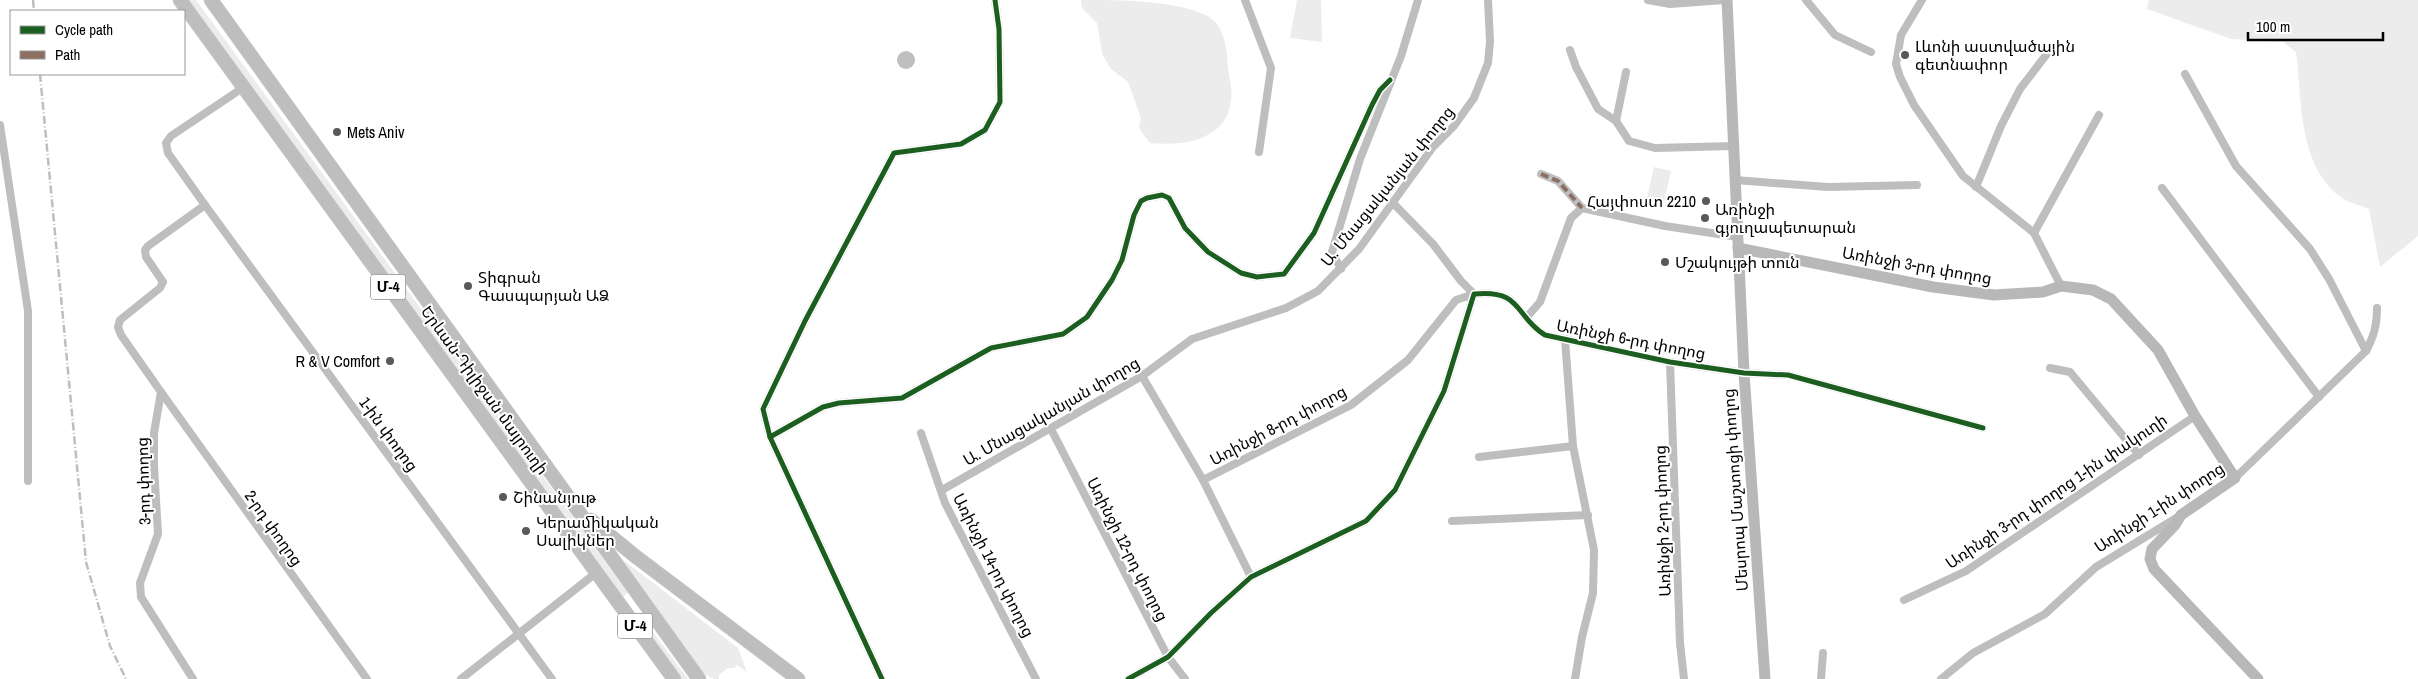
<svg xmlns="http://www.w3.org/2000/svg" width="2418" height="679" font-family="'Archivo Narrow','Noto Sans Armenian',sans-serif">
<style>
.green{fill:#ececec}
.water{fill:#bfbfbf}
.lines{fill:none;stroke-linecap:round;stroke-linejoin:round}
.highway-casing{stroke:#dbdbdb;stroke-width:15}
.street{stroke:#bebebe;stroke-width:8}
.secondary{stroke:#b8b8b8;stroke-width:11}
.highway{stroke:#bebebe;stroke-width:14}
.rail{stroke:#bebebe;stroke-width:2.5;stroke-dasharray:8 2.5 1 2.5;stroke-linecap:butt}
.quiet{stroke:#8d6e63;stroke-width:4;stroke-dasharray:8 4;stroke-linecap:butt}
.cycleway-casing{stroke:#fff;stroke-width:8}
.cycleway{stroke:#1b5e20;stroke-width:5}
.poi-dot{fill:#595959;stroke:#fff;stroke-width:2}
.labels{text-anchor:middle;stroke-width:4;stroke-linejoin:round;paint-order:stroke}
.shield{fill:#fff;stroke:#4c4c4c;stroke-width:1}
.shield-label{font-size:15px;font-weight:bold;fill:#000}
.poi-label{font-size:16px;fill:#000;stroke:#fff;text-anchor:start}
.street-label{font-size:16px;fill:#000;stroke:#fff}
</style>
<rect width="100%" height="100%" fill="#fff"/>
<!-- green -->
<g class="green">
<polygon points="188,0 196,0 628,593 622,597"/>
<path d="M1081 0C1120 0 1175 0 1208 16 1225 27 1227 49 1228 67 1229 78 1233 90 1231 101 1226 141 1183 146 1150 143L1139 128 1141 118 1128 82 1110 68 1102 53 1097 23 1082 8Z"/>
<polygon points="1297,0 1321,0 1322,42 1290,38"/>
<path d="M2149 0H2418V236L2380 267 2369 209C2359 205 2346 202 2338 195 2298 163 2302 98 2296 52L2283 42 2231 39 2147 9Z"/>
<polygon points="1654,167 1671,171 1664,202 1647,198"/>
<polygon points="618,556 738,648 747,672 737,665 734,668 728,668 719,675 719,679 714,679 699,671"/>
<polygon points="638,612 688,679 682,679 634,615"/>
</g>
<!-- water -->
<circle class="water" cx="906" cy="60" r="9"/>
<g class="lines">
<!-- highway casing -->
<g class="highway-casing">
<g id="highway">
<polyline points="180,0 674,679"/>
<polyline points="211,0 699,679"/>
<polyline points="591,520 635,556 798,679"/>
</g>
</g>
<!-- street -->
<g class="street">
<polyline points="1245,0 1271,68 1259,152"/>
<polyline points="1648,0 1670,4 1724,0"/>
<polyline points="1806,0 1835,35 1871,52"/>
<polyline points="1922,0 1901,35 1896,64 1900,77 1914,105 1963,176 2034,233 2061,286"/>
<polyline points="1570,50 1576,67 1598,109 1616,121 1629,141 1655,148 1734,146"/>
<polyline points="2185,74 2236,166 2310,249 2329,279 2366,351"/>
<polyline points="1616,121 1626,72"/>
<polyline points="0,125 28,311 28,481"/>
<polyline points="1541,174 1558,181 1582,208"/>
<polyline points="1735,180 1828,187 1917,185"/>
<polyline points="1976,187 2001,126 2020,89 2053,46"/>
<polyline points="2162,188 2319,397"/>
<polyline points="1393,203 1433,244 1461,281 1474,294"/>
<polyline points="205,205 552,679"/>
<polyline points="2034,233 2099,115"/>
<polyline points="1341,269 1332,252 1360,159 1401,56 1418,0"/>
<polyline points="1527,317 1540,302 1571,218 1582,208 1665,226 1738,237"/>
<polyline points="1565,339 1573,446 1594,550 1593,593 1582,637 1575,679"/>
<polyline points="1670,362 1680,643 1684,679"/>
<polyline points="2050,368 2070,372 2139,455"/>
<polyline points="1142,376 1203,480 1251,577"/>
<polyline points="161,392 367,679"/>
<polyline points="1051,429 1168,657 1185,679"/>
<polyline points="921,433 945,503 1036,679"/>
<polyline points="770,437 823,407 839,403 902,398 991,348 1063,334 1087,317 1112,280 1122,260 1134,215 1141,201 1147,198 1162,195 1169,198 1185,228 1208,252 1241,273 1257,277 1284,274 1314,233 1372,105 1380,90 1390,80"/>
<polyline points="1479,457 1573,446"/>
<path d="M2235 478 2366 351C2374 336 2377 325 2377 308"/>
<polyline points="1203,480 1351,405 1408,360 1456,300 1474,294"/>
<polyline points="942,490 1142,376 1192,339 1286,308 1318,291 1359,249 1433,147 1454,126 1474,98 1488,63 1490,42 1488,0"/>
<polyline points="1452,521 1588,515"/>
<polyline points="1904,600 1966,571 2195,416"/>
<polyline points="193,679 141,597 140,583 158,534 154,466 154,433 161,392 121,335 118,327 120,320 160,288 163,282 146,257 145,250 148,246 205,205 168,153 166,143 171,136 244,87"/>
<polyline points="461,679 596,573"/>
<polyline points="882,679 770,437 763,409 805,321 894,153 961,144 985,130 1000,102 999,29 995,0"/>
<path d="M1128 679 1168 657 1211 613 1251 577 1366 521 1395 490 1444 391 1474 294C1523 289 1514 316 1545 335L1670 362 1744 373 1788 375 1983 428"/>
<polyline points="1821,679 1823,653"/>
<polyline points="1941,679 1973,653 2045,614 2096,567 2178,517"/>
</g>
<!-- secondary -->
<g class="secondary">
<polyline points="1727,0 1744,373 1765,679"/>
<polyline points="1738,248 1933,287 1994,295 2043,292 2061,286 2093,290 2111,299 2158,350 2195,416 2235,478 2181,515 2175,525 2152,549 2150,559 2154,569 2258,679"/>
</g>
<!-- highway -->
<use href="#highway" class="highway"/>
<!-- rail -->
<g class="rail">
<polyline points="33,0 34,11"/>
<polyline points="40,74 86,562 110,646 126,679"/>
</g>
<!-- quiet -->
<polyline class="quiet" points="1541,174 1558,181 1582,208"/>
<!-- cycleway casing -->
<g class="cycleway-casing">
<g id="cycleway">
<polyline points="770,437 823,407 839,403 902,398 991,348 1063,334 1087,317 1112,280 1122,260 1134,215 1141,201 1147,198 1162,195 1169,198 1185,228 1208,252 1241,273 1257,277 1284,274 1314,233 1372,105 1380,90 1390,80"/>
<polyline points="882,679 770,437 763,409 805,321 894,153 961,144 985,130 1000,102 999,29 995,0"/>
<path d="M1128 679 1168 657 1211 613 1251 577 1366 521 1395 490 1444 391 1474 294C1523 289 1514 316 1545 335L1670 362 1744 373 1788 375 1983 428"/>
</g>
</g>
<!-- cycleway -->
<use href="#cycleway" class="cycleway"/>
</g>
<!-- markers -->
<g class="poi-dot">
<circle cx="1905" cy="55" r="5"/>
<circle cx="337" cy="132" r="5"/>
<circle cx="1706" cy="201" r="5"/>
<circle cx="1705" cy="218" r="5"/>
<circle cx="1665" cy="262" r="5"/>
<circle cx="468" cy="286" r="5"/>
<circle cx="390" cy="361" r="5"/>
<circle cx="503" cy="497" r="5"/>
<circle cx="526" cy="531" r="5"/>
</g>
<g class="labels">
<!-- shield labels -->
<g class="shield">
<rect x="370.5" y="274.5" width="35" height="25" rx="4"/>
<rect x="617.5" y="613.5" width="35" height="25" rx="4"/>
</g>
<g class="shield-label">
<text x="388" y="292">Մ-4</text>
<text x="635" y="631">Մ-4</text>
</g>
<!-- poi labels -->
<g class="poi-label">
<text x="1915" y="52">Լևոնի աստվածային<tspan x="1915" dy="18">գետնափոր</tspan></text>
<text x="347" y="138">Mets Aniv</text>
<text x="1696" y="207" text-anchor="end">Հայփոստ 2210</text>
<text x="1715" y="215">Առինջի<tspan x="1715" dy="18">գյուղապետարան</tspan></text>
<text x="1675" y="268">Մշակույթի տուն</text>
<text x="478" y="283">Տիգրան<tspan x="478" dy="18">Գասպարյան ԱՁ</tspan></text>
<text x="380" y="367" text-anchor="end">R &amp; V Comfort</text>
<text x="513" y="503">Շինանյութ</text>
<text x="536" y="528">Կերամիկական<tspan x="536" dy="18">Սալիկներ</tspan></text>
</g>
<!-- street labels -->
<g class="street-label">
<text transform="translate(1387 186) rotate(-51)" y="6">Ա. Մնացականյան փողոց</text>
<text transform="translate(1917 265) rotate(10)" y="6">Առինջի 3-րդ փողոց</text>
<text transform="translate(1631 339) rotate(11)" y="6">Առինջի 6-րդ փողոց</text>
<text transform="translate(485 390) rotate(54)" y="6">Երևան-Դիլիջան մայրուղի</text>
<text transform="translate(1051 411) rotate(-30)" y="6">Ա. Մնացականյան փողոց</text>
<text transform="translate(1278 425) rotate(-28)" y="6">Առինջի 8-րդ փողոց</text>
<text transform="translate(389 434) rotate(54)" y="6">1-ին փողոց</text>
<text transform="translate(143 481) rotate(-92)" y="6">3-րդ փողոց</text>
<text transform="translate(1735 490) rotate(-94)" y="6">Մեսրոպ Մաշտոցի փողոց</text>
<text transform="translate(2056 491) rotate(-34)" y="6">Առինջի 3-րդ փողոց 1-ին փակուղի</text>
<text transform="translate(2159 507) rotate(-33)" y="6">Առինջի 1-ին փողոց</text>
<text transform="translate(1662 521) rotate(-92)" y="6">Առինջի 2-րդ փողոց</text>
<text transform="translate(274 528) rotate(55)" y="6">2-րդ փողոց</text>
<text transform="translate(1128 549) rotate(63)" y="6">Առինջի 12-րդ փողոց</text>
<text transform="translate(994 565) rotate(63)" y="6">Առինջի 14-րդ փողոց</text>
</g>
</g>
<!-- legend -->
<rect x="10" y="10" width="175" height="65" fill="#ffffff" stroke="#999999"/>
<rect x="20" y="26" width="25" height="8" fill="#1b5e20" stroke="#999999"/>
<text x="55" y="35" font-size="15" fill="#000000">Cycle path</text>
<rect x="20" y="51" width="25" height="8" fill="#8d6e63" stroke="#999999"/>
<text x="55" y="60" font-size="15" fill="#000000">Path</text>
<!-- scale -->
<path d="M2248 32v8h135v-8" fill="none" stroke="#000000" stroke-width="2.5"/>
<text x="2256" y="32" font-size="15" fill="#000000" stroke="#ffffff" stroke-width="4" paint-order="stroke">100 m</text>
</svg>
